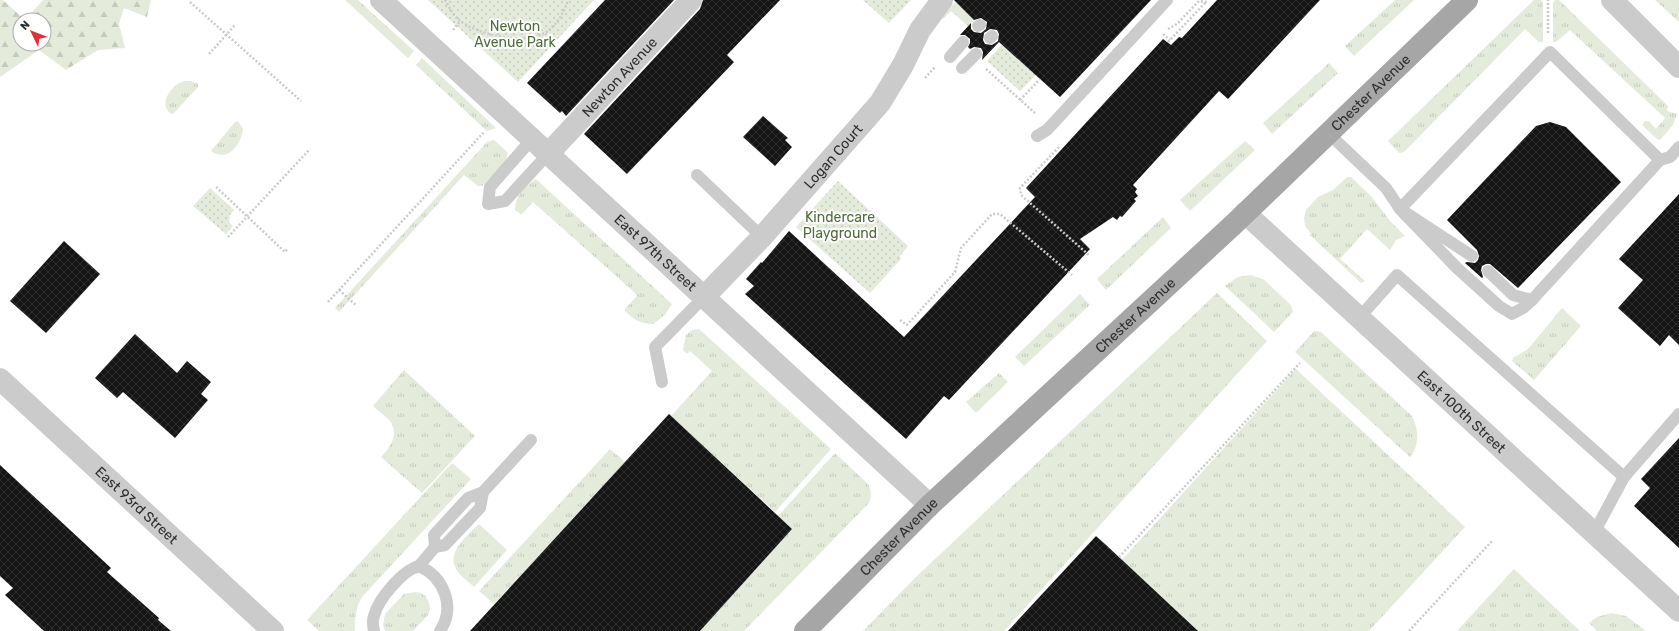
<svg xmlns="http://www.w3.org/2000/svg" width="1679" height="631" font-family="Rubik,sans-serif">
<style>
.grass{fill:url(#grass-tufts)}
.forest{fill:url(#forest-firs)}
.park{fill:url(#park-dots)}
.building{fill:url(#building-cross-hatch);fill-rule:evenodd}
.lines{fill:none;stroke-linecap:round;stroke-linejoin:round}
.path{stroke:#cbcbcb;stroke-width:2.5;stroke-dasharray:2 2;stroke-linecap:butt}
.service{stroke:#cbcbcb;stroke-width:12}
.minor{stroke:#cbcbcb;stroke-width:22}
.primary{stroke:#a6a6a6;stroke-width:22}
.labels{text-anchor:middle;stroke-width:4;stroke-linejoin:round;paint-order:stroke}
.park-label{font-size:14px;fill:#506a3b;stroke:#fff}
.street-label{font-size:14px;fill:#2e2e2e;stroke:#fff}
</style>
<defs>
<pattern id="grass-tufts" width="24" height="20" patternUnits="userSpaceOnUse"><rect width="24" height="20" fill="#e4ebdb"/><path d="M3 7l-1-3M5 7V3M7 7l1-3M15 17l-1-3M17 17v-4M19 17l1-3" fill="none" stroke="#c4cabc"/></pattern>
<pattern id="forest-firs" width="22" height="20" patternUnits="userSpaceOnUse"><rect width="22" height="20" fill="#e4ebdb"/><path d="M5 1l3.5 6h-7zM16 11l3.5 6h-7z" fill="#c4cabc"/></pattern>
<pattern id="park-dots" width="8" height="8" patternUnits="userSpaceOnUse"><rect width="8" height="8" fill="#e4ebdb"/><path d="M2 2h.1M6 6h.1" fill="none" stroke="#c4cabc" stroke-width="1.8" stroke-linecap="round"/></pattern>
<pattern id="building-cross-hatch" width="8" height="8" patternUnits="userSpaceOnUse"><rect width="8" height="8" fill="#151515"/><path d="M0 0l8 8M0 8l8-8" fill="none" stroke="#2f2f2f"/></pattern>
</defs>
<rect width="100%" height="100%" fill="#fff"/>
<!-- grass -->
<g class="grass">
<polygon points="345,0 358,0 414,51 408,58"/>
<polygon points="957,0 975,20 968,26 951,11 943,19 942,17"/>
<polygon points="1395,0 1414,0 1354,56 1345,46"/>
<polygon points="1534,0 1541,0 1543,2 1543,42 1539,42 1525,29 1404,152 1399,153 1388,141"/>
<polygon points="1555,0 1559,0 1668,106 1667,111 1677,114 1673,125 1660,140 1657,139 1642,125 1645,121 1649,121 1656,129 1665,118 1570,30 1556,42 1553,42 1553,3"/>
<polygon points="1655,0 1679,0 1679,22"/>
<polygon points="422,58 496,128 487,131 416,65"/>
<polygon points="1329,63 1338,73 1272,134 1263,123"/>
<path d="M184 81H191L198 84V87L174 113 171 114C157 103 172 85 184 81Z"/>
<path d="M238 121 243 129C241 144 228 163 211 151L235 122Z"/>
<polygon points="494,140 508,153 506,162 482,186 478,186 464,175 339,312 335,308 487,142"/>
<polygon points="1245,141 1255,150 1190,211 1180,200"/>
<polygon points="1347,177 1351,177 1371,196 1391,222 1405,236 1396,240 1390,250 1367,229 1340,259 1365,281 1361,283 1310,235 1311,234 1305,226 1304,218 1306,210 1318,197 1333,190"/>
<path d="M536 179 672 304C667 313 662 318 653 324 640 324 633 319 624 310L637 296 633 291 533 202 523 213 520 214 515 210C516 194 524 187 536 179Z"/>
<polygon points="1163,217 1171,228 1106,290 1097,279"/>
<polygon points="1250,275 1263,279 1291,305 1293,312 1274,332 1225,286 1238,277"/>
<polygon points="1217,293 1267,341 1004,631 863,631 915,578"/>
<polygon points="1080,294 1090,305 1024,366 1015,357"/>
<polygon points="1562,308 1581,326 1534,380 1512,361 1513,358 1528,349"/>
<polygon points="699,329 831,449 775,512 671,416 712,371 690,351 687,354 683,350 686,335 692,330"/>
<path d="M1314 331 1321 332 1411 415C1419 428 1420 445 1410 457L1295 352Z"/>
<polygon points="1296,369 1465,527 1369,631 1197,631 1121,561"/>
<path d="M404 370 475 436 422 493 381 457C389 448 398 437 392 424 389 418 378 411 373 406Z"/>
<polygon points="999,373 1008,382 976,413 966,402"/>
<polygon points="610,449 625,462 494,604 479,591"/>
<path d="M835 453 868 484C871 490 872 496 869 503L744 631H700L792 529 778 516Z"/>
<path d="M452 463 471 479 362 597C356 607 354 619 355 631H319L307 620Z"/>
<path d="M479 524 507 550 474 587C468 581 460 576 456 569 446 552 469 534 479 524Z"/>
<polygon points="1514,569 1580,631 1457,631"/>
<path d="M415 592C426 593 429 599 430 609L428 615 413 631H385L383 625 385 614 404 594Z"/>
<polygon points="1611,613 1626,616 1646,631 1597,631 1589,623 1597,617"/>
</g>
<!-- forest -->
<polygon class="forest" points="0,0 3,0 25,20 20,20 20,44 44,44 44,20 25,20 43,0 151,0 147,17 124,8 119,24 125,48 98,50 66,70 39,50 0,77"/>
<!-- park -->
<g class="park">
<polygon points="428,0 594,0 518,82"/>
<polygon points="863,0 911,0 889,23"/>
<polygon points="1002,44 1036,75 1020,91 987,61"/>
<polygon points="838,181 908,246 900,256 901,259 870,293 796,227"/>
<polygon points="210,188 234,210 230,215 229,222 233,226 226,234 193,206"/>
</g>
<!-- building -->
<g class="building">
<polygon points="605,0 674,0 566,116 562,111 560,113 527,83"/>
<polygon points="703,0 780,0 727,55 734,62 627,174 584,134 700,9"/>
<path d="M954 0H1151L1060 97 999 42 982 60 983 52 981 48 974 47 970 49 968 47 970 43V39L965 35H960L971 23V29L974 32 981 33 986 29 987 22 981 18 974 20ZM990 29 997 30 999 34 998 41 992 45 985 44 983 40 984 33Z"/>
<polygon points="1217,0 1320,0 1228,99 1219,91 1133,185 1137,189 1135,192 1138,196 1134,199 1136,201 1122,217 1120,216 1117,220 1113,217 1080,239 1090,249 949,400 944,396 906,439 745,294 754,286 746,279 761,262 762,263 789,231 904,337 1035,197 1026,188 1163,39 1171,45 1179,37 1182,38"/>
<polygon points="763,116 788,138 785,140 792,147 775,166 743,137"/>
<polygon points="1550,122 1566,127 1621,182 1518,288 1490,264 1486,264 1482,266 1481,270 1483,277 1482,278 1465,263 1467,262 1475,263 1478,260 1479,256 1477,250 1447,220 1536,126"/>
<polygon points="1679,194 1679,345 1669,335 1660,346 1618,308 1643,280 1619,259"/>
<polygon points="64,241 100,274 46,333 10,301"/>
<polygon points="135,334 177,373 187,361 211,382 201,394 208,400 175,438 123,392 117,398 95,378"/>
<polygon points="669,414 792,529 700,631 470,631"/>
<polygon points="1679,438 1679,548 1634,506 1650,488 1641,479"/>
<polygon points="0,465 111,568 107,572 159,618 158,620 171,631 44,631 5,595 13,588 0,576"/>
<polygon points="1096,536 1105,544 1198,631 1008,631"/>
</g>
<g class="lines">
<!-- path -->
<g class="path">
<path d="M445 0C449 7 453 15 459 20 476 34 523 45 543 34 556 27 564 13 568 0"/>
<polyline points="190,2 301,101"/>
<polyline points="1168,29 1177,24 1199,1 1206,2 1208,0"/>
<polyline points="453,30 460,21"/>
<polyline points="1548,33 1548,0"/>
<polyline points="1163,34 1170,40"/>
<polyline points="1168,42 1206,2"/>
<polyline points="209,54 235,25"/>
<polyline points="986,69 1036,114"/>
<polyline points="925,78 935,67"/>
<polyline points="1020,100 1040,79"/>
<polyline points="1059,147 1020,188 1021,195 1090,256"/>
<polyline points="216,187 285,252 287,249"/>
<polyline points="228,237 310,149"/>
<polyline points="339,290 357,306"/>
<polyline points="328,302 484,132"/>
<polyline points="900,320 907,325 955,272 961,248 992,214 1000,214 1072,275"/>
<polyline points="1119,557 1300,363"/>
<polyline points="1409,631 1492,541"/>
</g>
<!-- service -->
<g class="service">
<polyline points="978,26 980,25"/>
<polyline points="990,38 992,36"/>
<polyline points="950,57 963,42"/>
<polyline points="962,68 976,54"/>
<polyline points="1328,133 1386,188 1400,209 1457,268 1499,306 1512,314 1523,308 1532,300 1660,160 1670,157 1679,147"/>
<polyline points="1037,136 1047,130 1167,0"/>
<polyline points="532,139 490,187 488,204 505,201 548,154"/>
<polyline points="697,175 762,237"/>
<polyline points="1472,256 1400,209 1550,52 1660,160"/>
<polyline points="1488,271 1513,295 1532,300"/>
<polyline points="1359,318 1397,275 1624,477"/>
<polyline points="662,382 655,347 704,297"/>
<polyline points="1594,533 1624,477 1679,414"/>
<polyline points="435,547 434,535 468,498 483,492 531,440"/>
<polyline points="419,566 435,547 445,545 480,508 483,492"/>
<path d="M374 631C373 626 372 620 374 616 378 599 403 570 419 566 444 577 456 607 440 631"/>
</g>
<!-- minor -->
<g class="minor">
<path id="s1" d="M381 0 930 505"/>
<polyline points="1612,0 1679,67"/>
<path id="s2" d="M548 154 691 0"/>
<path id="s3" d="M1245 213 1679 611"/>
<path id="s4" d="M704 297 762 237 880 103 903 65 920 30 942 0"/>
<path id="s5" d="M0 379 273 631"/>
</g>
<!-- primary -->
<path class="primary" id="s6" d="M805 631 930 505 1234 224 1467 0"/>
</g>
<g class="labels">
<!-- park labels -->
<g class="park-label">
<text x="515" y="31">Newton<tspan x="515" dy="16">Avenue Park</tspan></text>
<text x="840" y="222">Kindercare<tspan x="840" dy="16">Playground</tspan></text>
</g>
<!-- street labels -->
<g class="street-label">
<text dy="5" stroke="none"><textPath href="#s2" startOffset="105">Newton Avenue</textPath></text>
<text dy="5" stroke="none"><textPath href="#s6" startOffset="781">Chester Avenue</textPath></text>
<text dy="5" stroke="none"><textPath href="#s4" startOffset="191">Logan Court</textPath></text>
<text dy="5" stroke="none"><textPath href="#s1" startOffset="373">East 97th Street</textPath></text>
<text dy="5" stroke="none"><textPath href="#s6" startOffset="457">Chester Avenue</textPath></text>
<text dy="5" stroke="none"><textPath href="#s3" startOffset="294">East 100th Street</textPath></text>
<text dy="5" stroke="none"><textPath href="#s5" startOffset="186">East 93rd Street</textPath></text>
<text dy="5" stroke="none"><textPath href="#s6" startOffset="133">Chester Avenue</textPath></text>
</g>
</g>
<!-- north arrow -->
<g transform="translate(32 32) rotate(313)"><circle r="19" fill="#ffffff" stroke="#ababab"/>
<path d="M0-3L7 15L0 10L-7 15Z" fill="#e62e39"/>
<text y="-6" font-size="11" font-weight="bold" text-anchor="middle" fill="#2e2e2e">N</text>
</g>
</svg>
